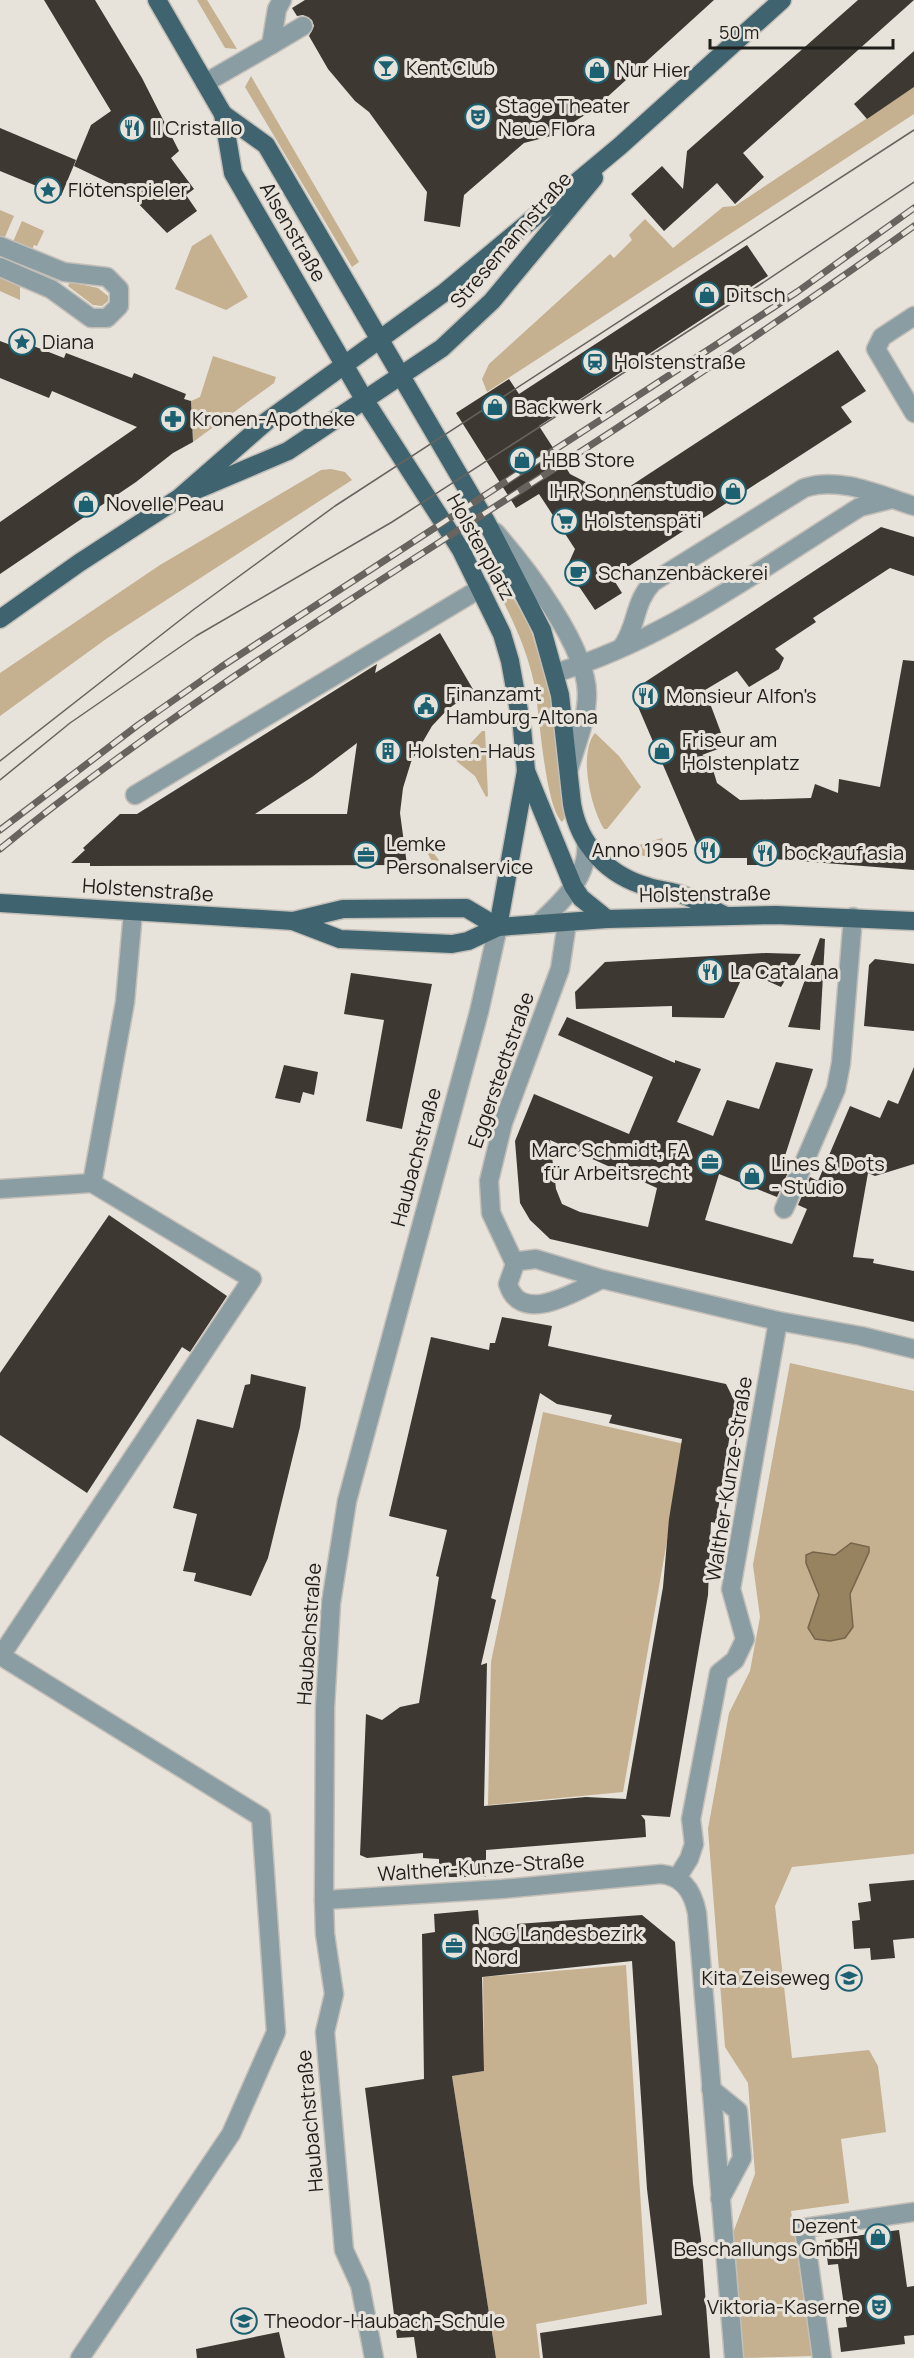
<svg xmlns="http://www.w3.org/2000/svg" width="914" height="2358" font-family="Manrope,sans-serif">
<style>
.green{fill:#c5b08f}
.water{fill:#988361;stroke:#74654c;stroke-width:1.5}
.building{fill:#3d3932;fill-rule:evenodd}
.lines{fill:none;stroke-linecap:round;stroke-linejoin:round}
.minor-casing{stroke:#c3bfb8;stroke-width:21}
.major-casing{stroke:#c3bfb8;stroke-width:21}
.minor{stroke:#8a9da3;stroke-width:18}
.major{stroke:#3f646f;stroke-width:18}
.tram{stroke:#67645f;stroke-width:1.5}
.rail-casing{stroke:#67645f;stroke-width:7}
.rail{stroke:#e7e2da;stroke-width:4.5;stroke-dasharray:14;stroke-linecap:butt}
.labels{text-anchor:middle;stroke-width:6;stroke-linejoin:round;paint-order:stroke}
.poi-label{font-size:20px;fill:#201e1b;stroke:#e7e2da;text-anchor:start}
.street-label{font-size:20px;fill:#201e1b;stroke:#e7e2da}
</style>
<rect width="100%" height="100%" fill="#e7e2da"/>
<!-- green -->
<g class="green">
<polygon points="197,0 207,0 237,49 225,48"/>
<polygon points="251,76 359,262 352,267 245,87"/>
<polygon points="914,87 914,114 487,392 482,379 489,364 610,254 614,258 632,240 629,235 645,219 673,248 723,207 735,206"/>
<polygon points="0,210 14,216 4,239 0,238"/>
<polygon points="22,221 44,231 37,246 34,245 31,252 12,244"/>
<polygon points="211,234 248,297 226,310 175,289 192,246"/>
<polygon points="0,273 20,282 20,300 0,291"/>
<polygon points="70,282 98,288 108,296 108,301 102,306 93,305 68,286"/>
<polygon points="213,356 276,377 274,383 193,442 191,401 200,397"/>
<polygon points="331,469 345,472 352,480 106,639 0,716 0,673 160,565 321,470"/>
<path d="M477 537 529 625 552 696 566 816 562 822C544 804 540 712 534 683 523 632 495 586 471 541Z"/>
<polygon points="482,731 485,731 488,796 486,797 475,776 455,760"/>
<path d="M595 733 619 756 641 787 607 829H604C591 808 578 754 595 733Z"/>
<path d="M427 835 432 851 445 868 440 872C432 863 421 846 427 835Z"/>
<polygon points="662,838 665,855 661,860 628,852 629,848"/>
<polygon points="790,1363 914,1391 914,1854 792,1867 775,1906 792,2058 869,2050 878,2066 886,2132 841,2139 849,2203 791,2211 812,2356 743,2358 730,2241 755,2174 748,2083 725,2047 708,1829 729,1713 750,1671 760,1617 753,1565"/>
<polygon points="543,1412 684,1444 623,1792 488,1805 491,1662"/>
<polygon points="626,1965 647,2304 536,2324 540,2358 496,2358 452,2076 484,2071 483,1977"/>
</g>
<!-- water -->
<polygon class="water" points="851,1543 869,1547 869,1552 850,1594 853,1627 845,1638 830,1641 815,1639 808,1628 819,1595 806,1563 806,1555 813,1552 835,1555"/>
<!-- building -->
<g class="building">
<polygon points="44,0 95,0 142,78 179,151 171,158 194,189 186,195 197,211 167,233 126,191 74,166 91,125 111,111"/>
<polygon points="305,0 714,0 593,110 551,136 524,143 464,195 460,227 424,221 427,192 369,112 355,101 328,69 309,36 314,26 312,20 303,15 297,16 292,8"/>
<polygon points="858,0 914,0 743,153 764,177 735,204 717,183 664,231 631,194 662,166 683,189 687,151"/>
<polygon points="914,51 914,87 867,119 854,104"/>
<polygon points="0,128 76,160 61,196 0,171"/>
<polygon points="747,245 768,276 539,426 570,474 597,488 606,502 838,350 866,391 841,407 852,422 612,577 622,593 595,610 580,588 569,577 567,567 575,549 539,494 516,508 456,413 509,379 519,394"/>
<polygon points="18,340 64,358 66,353 132,378 134,373 186,394 184,399 191,401 193,442 173,453 136,482 0,574 0,522 137,427 52,391 49,398 0,378 0,341 16,347"/>
<polygon points="881,527 914,537 914,576 890,568 813,618 816,622 775,649 784,658 779,669 749,687 737,671 705,690 726,746 702,755 710,760 717,783 740,800 811,798 815,784 838,793 839,779 880,787 903,660 914,661 914,870 774,859 772,865 747,865 747,858 703,858 633,695 636,688"/>
<path d="M440 633 474 691 448 709 432 726 411 762 403 788 400 813 407 865 90 866V863H71L85 850 83 848 120 814H137L377 664 375 673ZM357 743 347 814H255L312 777Z"/>
<polygon points="820,938 825,939 820,1030 788,1027"/>
<polygon points="766,953 801,954 781,987 745,971 724,1018 672,1017 672,1006 576,1009 575,992 605,962"/>
<polygon points="875,959 914,964 914,1031 864,1026 869,965"/>
<polygon points="351,973 432,984 402,1129 366,1121 384,1020 344,1014"/>
<path d="M567 1017 675 1063V1060L701 1069 677 1122 713 1136 727 1100 759 1109 776 1062 813 1069 782 1165 790 1168 777 1197 719 1174 705 1220 792 1244 807 1209 798 1205 810 1177 818 1181 850 1106 880 1118 888 1100 898 1104 914 1067V1164L875 1176 868 1173 853 1257 874 1259 873 1263 914 1271V1322L550 1239 530 1220 520 1203 515 1141 534 1094 629 1134 653 1077 558 1035ZM550 1140 657 1188 648 1227 580 1212 562 1204 556 1189Z"/>
<polygon points="284,1065 318,1072 314,1095 303,1092 300,1103 275,1098"/>
<polygon points="109,1215 227,1296 190,1352 182,1347 87,1493 0,1435 0,1373"/>
<path d="M502 1317 552 1326 548 1346 726 1384 735 1402 716 1523 711 1522 708 1595 670 1817 641 1815 645 1820 646 1837 486 1850V1877H439V1859L423 1858V1853L367 1858 360 1855 366 1714 382 1720 400 1707 419 1703 439 1577 436 1576 447 1530 389 1516 431 1337 489 1350 490 1343H495ZM540 1393 557 1404 612 1415 609 1423 682 1439 669 1519 663 1587 626 1799 586 1797 484 1806 487 1663 481 1665 496 1600 491 1598Z"/>
<polygon points="251,1374 306,1387 300,1427 268,1558 251,1596 194,1581 196,1573 183,1571 197,1514 173,1508 197,1419 233,1428 245,1385 250,1384"/>
<polygon points="914,1880 914,1938 893,1940 895,1958 871,1960 870,1948 854,1949 852,1921 860,1920 858,1903 871,1901 869,1884"/>
<polygon points="478,1910 480,1934 517,1928 517,1924 642,1915 675,1942 693,2184 701,2239 710,2358 543,2358 540,2333 662,2315 647,2189 632,1961 482,1977 484,2071 452,2076 496,2358 417,2358 414,2337 397,2338 365,2088 424,2079 422,1934 435,1932 434,1914"/>
<polygon points="899,2230 907,2287 914,2286 914,2335 904,2336 905,2344 841,2352 838,2328 847,2327 838,2264 828,2265 825,2240"/>
<polygon points="279,2332 285,2358 197,2358 196,2349"/>
</g>
<g class="lines">
<!-- minor casing -->
<g class="minor-casing">
<g id="minor">
<polyline points="271,45 303,26"/>
<polyline points="205,83 271,45 277,9 282,0"/>
<polyline points="0,246 64,272 107,277 119,289 119,306 107,318 91,318 51,289 0,267"/>
<polyline points="914,316 882,337 876,349 914,413"/>
<path d="M495 532C526 567 587 647 587 694 587 719 576 745 569 769"/>
<path d="M622 647C638 625 633 603 653 582L804 488C840 476 879 495 914 506"/>
<path d="M555 673C666 640 763 567 860 507L892 499"/>
<polyline points="135,795 481,588"/>
<path d="M538 924C561 903 590 876 586 842"/>
<polyline points="0,1189 92,1183 125,1002 133,912"/>
<polyline points="784,1209 836,1089 841,1063 853,917"/>
<polyline points="515,1264 491,1213 489,1181 503,1123 560,969 567,923"/>
<path d="M602 1279C578 1290 521 1327 508 1284L515 1264 519 1261 536 1259 602 1279 778 1321 861 1336 914 1349"/>
<polyline points="1,1656 261,1817 276,2032 231,2134 80,2358"/>
<polyline points="0,1657 252,1279 92,1183"/>
<polyline points="677,1878 689,1859 694,1844 691,1819 719,1673 735,1660 745,1639 731,1589 778,1321"/>
<path d="M324 1900 502 1889 661 1874C683 1876 693 1892 697 1913L734 2358"/>
<polyline points="711,2089 738,2111 742,2158 720,2199"/>
<polyline points="374,2358 360,2285 344,2250 325,2032 334,1994 325,1934 324,1900 325,1707 331,1603 347,1501 479,1012 498,927"/>
<polyline points="822,2358 804,2228 914,2212"/>
</g>
</g>
<!-- major casing -->
<g class="major-casing">
<g id="major">
<polyline points="157,0 223,114 233,173 364,399 461,550 502,634 510,661 522,728 526,771 498,927"/>
<path d="M223 114 266 145 487 523 542 630 560 695 572 804C579 845 608 876 649 887 659 890 670 891 680 894 696 899 711 909 726 916"/>
<polyline points="194,491 288,451 442,348 492,301 594,178"/>
<polyline points="0,619 79,563 179,498 267,421 445,292 620,146 782,0"/>
<polyline points="526,771 573,886 581,898 607,919"/>
<polyline points="0,903 293,921 343,909 466,908 498,927"/>
<polyline points="293,921 340,939 452,944 468,941 498,927 607,919 776,915 914,921"/>
</g>
</g>
<!-- minor -->
<use href="#minor" class="minor"/>
<!-- major -->
<use href="#major" class="major"/>
<!-- tram -->
<g class="tram">
<polyline points="0,761 193,610 335,506 914,130"/>
<polyline points="0,780 70,723 196,636 392,522 749,292 914,182"/>
</g>
<!-- rail casing -->
<g class="rail-casing">
<g id="rail">
<polyline points="0,830 138,725 221,667 797,292 914,208"/>
<path d="M0 849C159 719 334 610 507 499 645 411 781 321 914 226"/>
</g>
</g>
<!-- rail -->
<use href="#rail" class="rail"/>
</g>
<!-- icons -->
<defs>
<g id="bar-ring" transform="scale(1.35)"><circle r="9.5" fill="#e7e2da" stroke="#1b6172" stroke-width="1.5"/><path d="M-6-5H6L.8 .8V4.5H3.5V6h-7V4.5H-.8V.8Z" fill="#1b6172"/></g>
<g id="shop-ring" transform="scale(1.35)"><circle r="9.5" fill="#e7e2da" stroke="#1b6172" stroke-width="1.5"/><path d="M-5-2.5h2.3a2.7 3.5 0 0 1 5.4 0H5L5.5 6h-11ZM-1.5-2.5h3a1.5 2.3 0 0 0-3 0Z" fill="#1b6172"/></g>
<g id="theatre-ring" transform="scale(1.35)"><circle r="9.5" fill="#e7e2da" stroke="#1b6172" stroke-width="1.5"/><path d="M-5-5.5Q0-4 5-5.5V0Q5 5 0 6Q-5 5-5 0ZM-3.3-2.5H-1v1.5H-3.3ZM1-2.5H3.3v1.5H1ZM-2.8 1Q0 5.5 2.8 1Z" fill="#1b6172"/></g>
<g id="restaurant-ring" transform="scale(1.35)"><circle r="9.5" fill="#e7e2da" stroke="#1b6172" stroke-width="1.5"/><path d="M-5-6h1v4h1v-4h1v4h1v-4h1v5L-1.5 .5V6h-2V.5L-5-1ZM5-6V6H3V1.5H1.5Q1.5-4 5-6Z" fill="#1b6172"/></g>
<g id="sight-ring" transform="scale(1.35)"><circle r="9.5" fill="#e7e2da" stroke="#1b6172" stroke-width="1.5"/><path d="M0-6L1.8-2.2L6-1.7L2.9 1.2L3.7 5.4L0 3.3L-3.7 5.4L-2.9 1.2L-6-1.7L-1.8-2.2Z" fill="#1b6172"/></g>
<g id="station-ring" transform="scale(1.35)"><circle r="9.5" fill="#e7e2da" stroke="#1b6172" stroke-width="1.5"/><path d="M-3-6H3Q5-6 5-4V2Q5 4 3 4L4.5 6H3L1.5 4h-3L-3 6H-4.5L-3 4Q-5 4-5 2V-4Q-5-6-3-6ZM-3.5-4v3h7v-3ZM-3.5 1v1.5H-2V1ZM2 1v1.5H3.5V1Z" fill="#1b6172"/></g>
<g id="pharmacy-ring" transform="scale(1.35)"><circle r="9.5" fill="#e7e2da" stroke="#1b6172" stroke-width="1.5"/><path d="M-2-6h4v4h4v4h-4v4h-4v-4h-4v-4h4Z" fill="#1b6172"/></g>
<g id="supermarket-ring" transform="scale(1.35)"><circle r="9.5" fill="#e7e2da" stroke="#1b6172" stroke-width="1.5"/><path d="M-6-5.5h2.5l.6 2H6L4.5 2H-2.5L-4.4-4H-6ZM-1.5 3.2a1.3 1.3 0 1 0 .1 0ZM3 3.2a1.3 1.3 0 1 0 .1 0Z" fill="#1b6172"/></g>
<g id="cafe-ring" transform="scale(1.35)"><circle r="9.5" fill="#e7e2da" stroke="#1b6172" stroke-width="1.5"/><path d="M-5.5-4.5H6V0H3Q3 3.5 0 3.5H-2.5Q-5.5 3.5-5.5 0ZM3-3.2v2h1.7v-2ZM-6 4.5H4V6H-6Z" fill="#1b6172"/></g>
<g id="civic-ring" transform="scale(1.35)"><circle r="9.5" fill="#e7e2da" stroke="#1b6172" stroke-width="1.5"/><path d="M-.6-6.5H3V-4.5H.6V-3L4-1V1h2V6H-6V1h2V-1L-.6-3ZM-1.2 2.5V6h2.4V2.5Z" fill="#1b6172"/></g>
<g id="building-ring" transform="scale(1.35)"><circle r="9.5" fill="#e7e2da" stroke="#1b6172" stroke-width="1.5"/><path d="M-4-6H4V6H1V3H-1V6H-4ZM-2.5-4.3h1.7v1.8h-1.7ZM.8-4.3h1.7v1.8H.8ZM-2.5-1h1.7V.8h-1.7ZM.8-1h1.7V.8H.8Z" fill="#1b6172"/></g>
<g id="office-ring" transform="scale(1.35)"><circle r="9.5" fill="#e7e2da" stroke="#1b6172" stroke-width="1.5"/><path d="M-6-3h4V-5.5h4V-3h4V5H-6ZM-1-4.5V-3h2v-1.5ZM-6 0V1H6V0Z" fill="#1b6172"/></g>
<g id="school-ring" transform="scale(1.35)"><circle r="9.5" fill="#e7e2da" stroke="#1b6172" stroke-width="1.5"/><path d="M0-5L7-2L0 1L-7-2ZM-4 1L0 2.5L4 1V4Q0 6-4 4Z" fill="#1b6172"/></g>
</defs>
<g fill-rule="evenodd">
<use href="#bar-ring" x="386" y="68"/>
<use href="#shop-ring" x="597" y="70"/>
<use href="#theatre-ring" x="478" y="117"/>
<use href="#restaurant-ring" x="132" y="128"/>
<use href="#sight-ring" x="48" y="190"/>
<use href="#shop-ring" x="707" y="295"/>
<use href="#sight-ring" x="22" y="342"/>
<use href="#station-ring" x="595" y="362"/>
<use href="#shop-ring" x="495" y="407"/>
<use href="#pharmacy-ring" x="173" y="419"/>
<use href="#shop-ring" x="522" y="460"/>
<use href="#shop-ring" x="733" y="491"/>
<use href="#shop-ring" x="86" y="504"/>
<use href="#supermarket-ring" x="565" y="521"/>
<use href="#cafe-ring" x="578" y="573"/>
<use href="#restaurant-ring" x="646" y="696"/>
<use href="#civic-ring" x="426" y="706"/>
<use href="#building-ring" x="388" y="751"/>
<use href="#shop-ring" x="662" y="751"/>
<use href="#restaurant-ring" x="708" y="850"/>
<use href="#restaurant-ring" x="765" y="853"/>
<use href="#office-ring" x="366" y="855"/>
<use href="#restaurant-ring" x="710" y="972"/>
<use href="#office-ring" x="710" y="1162"/>
<use href="#shop-ring" x="752" y="1176"/>
<use href="#office-ring" x="454" y="1946"/>
<use href="#school-ring" x="849" y="1978"/>
<use href="#shop-ring" x="878" y="2237"/>
<use href="#theatre-ring" x="879" y="2307"/>
<use href="#school-ring" x="244" y="2321"/>
</g>
<g class="labels">
<!-- poi labels -->
<g class="poi-label">
<text x="406" y="75">Kent Club</text>
<text x="616" y="77">Nur Hier</text>
<text x="498" y="113">Stage Theater<tspan x="498" dy="23">Neue Flora</tspan></text>
<text x="152" y="135">Il Cristallo</text>
<text x="68" y="197">Flötenspieler</text>
<text x="726" y="302">Ditsch</text>
<text x="42" y="349">Diana</text>
<text x="614" y="369">Holstenstraße</text>
<text x="514" y="414">Backwerk</text>
<text x="192" y="426">Kronen-Apotheke</text>
<text x="542" y="467">HBB Store</text>
<text x="714" y="498" text-anchor="end">IHR Sonnenstudio</text>
<text x="106" y="511">Novelle Peau</text>
<text x="584" y="528">Holstenspäti</text>
<text x="598" y="580">Schanzenbäckerei</text>
<text x="446" y="701">Finanzamt<tspan x="446" dy="23">Hamburg-Altona</tspan></text>
<text x="666" y="703">Monsieur Alfon's</text>
<text x="682" y="747">Friseur am<tspan x="682" dy="23">Holstenplatz</tspan></text>
<text x="408" y="758">Holsten-Haus</text>
<text x="386" y="851">Lemke<tspan x="386" dy="23">Personalservice</tspan></text>
<text x="688" y="857" text-anchor="end">Anno 1905</text>
<text x="784" y="860">bock auf asia</text>
<text x="730" y="979">La Catalana</text>
<text x="690" y="1157" text-anchor="end">Marc Schmidt, FA<tspan x="690" dy="23">für Arbeitsrecht</tspan></text>
<text x="771" y="1171">Lines &amp; Dots<tspan x="771" dy="23">- Studio</tspan></text>
<text x="474" y="1941">NGG Landesbezirk<tspan x="474" dy="23">Nord</tspan></text>
<text x="830" y="1985" text-anchor="end">Kita Zeiseweg</text>
<text x="858" y="2233" text-anchor="end">Dezent<tspan x="858" dy="23">Beschallungs GmbH</tspan></text>
<text x="860" y="2314" text-anchor="end">Viktoria-Kaserne</text>
<text x="264" y="2328">Theodor-Haubach-Schule</text>
</g>
<!-- street labels -->
<g class="street-label">
<text transform="translate(293 232) rotate(60)" y="7">Alsenstraße</text>
<text transform="translate(511 240) rotate(-49)" y="7">Stresemannstraße</text>
<text transform="translate(481 547) rotate(61)" y="7">Holstenplatz</text>
<text transform="translate(148 890) rotate(4)" y="7">Holstenstraße</text>
<text transform="translate(705 894) rotate(-1)" y="7">Holstenstraße</text>
<text transform="translate(501 1070) rotate(-71)" y="7">Eggerstedtstraße</text>
<text transform="translate(416 1157) rotate(-75)" y="7">Haubachstraße</text>
<text transform="translate(729 1479) rotate(-81)" y="7">Walther-Kunze-Straße</text>
<text transform="translate(309 1634) rotate(-86)" y="7">Haubachstraße</text>
<text transform="translate(481 1867) rotate(-4)" y="7">Walther-Kunze-Straße</text>
<text transform="translate(310 2121) rotate(-95)" y="7">Haubachstraße</text>
</g>
</g>
<!-- scale -->
<path d="M710 39v9h183v-9" fill="none" stroke="#201e1b" stroke-width="3"/>
<text x="719" y="39" font-size="18" fill="#201e1b" stroke="#e7e2da" stroke-width="4.5" paint-order="stroke">50 m</text>
</svg>
